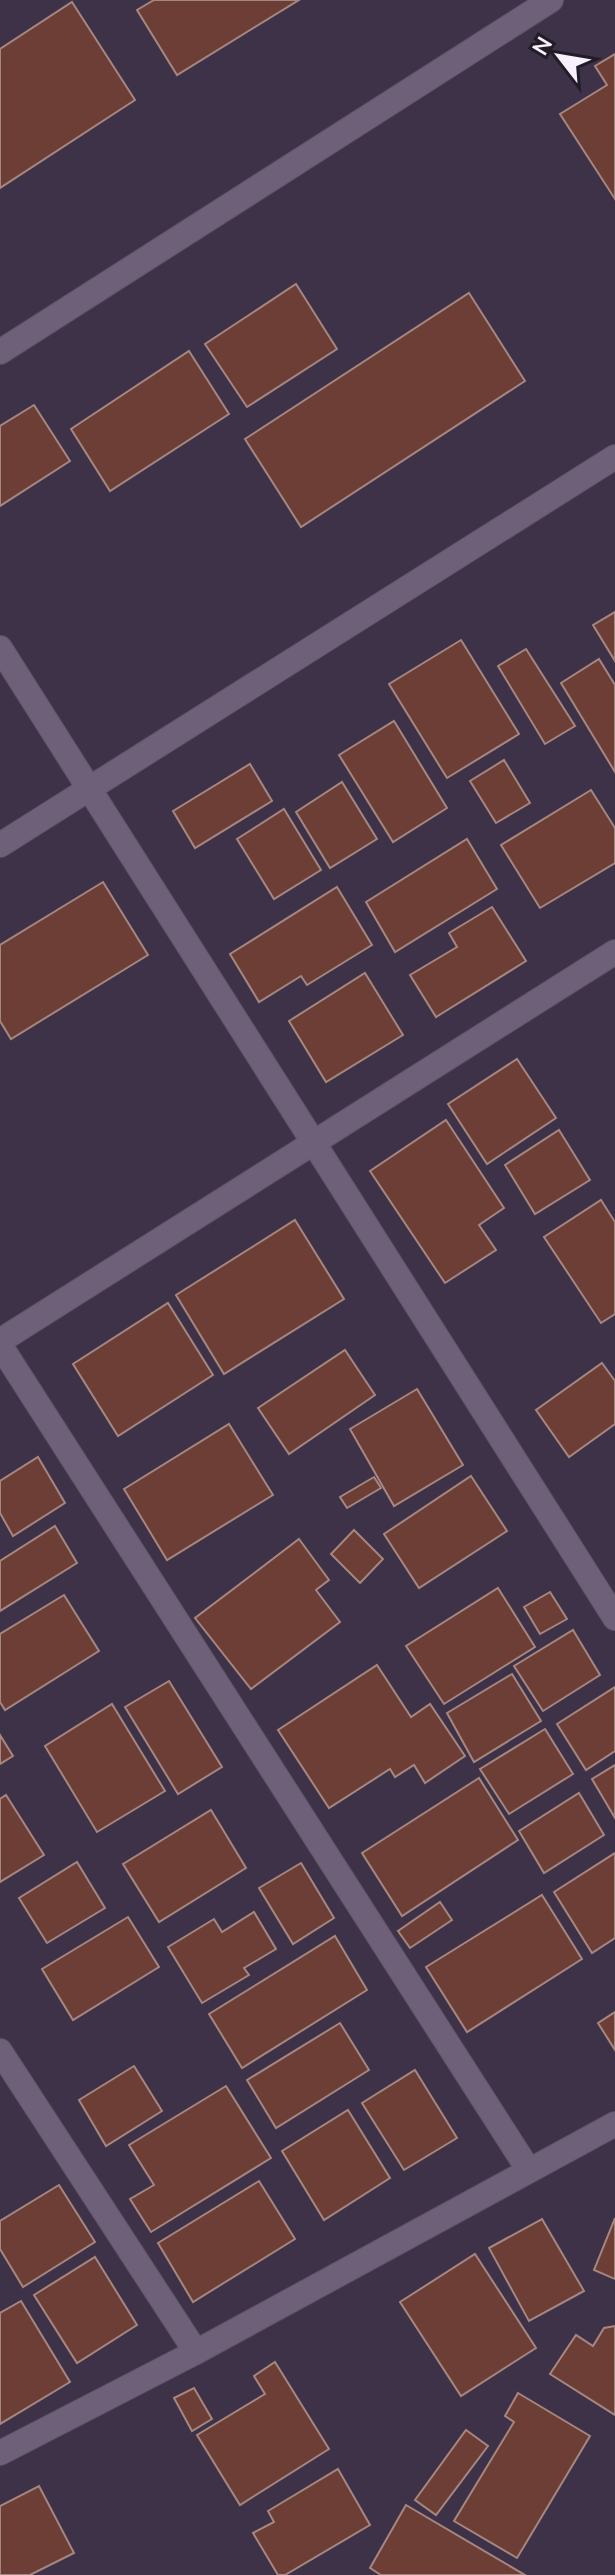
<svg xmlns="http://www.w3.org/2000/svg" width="615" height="2575" font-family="Mulish,sans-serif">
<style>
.building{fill:#6c3e36;stroke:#a68680;stroke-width:2}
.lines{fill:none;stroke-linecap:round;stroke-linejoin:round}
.minor-casing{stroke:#5b5163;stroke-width:26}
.minor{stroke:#6d6078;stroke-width:24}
</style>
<rect width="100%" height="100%" fill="#3d3247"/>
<!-- building -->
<g class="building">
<polygon points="154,0 299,0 177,75 137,10"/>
<polygon points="72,2 135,100 0,188 0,49"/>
<polygon points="615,54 615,199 560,114 607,85 595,66"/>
<polygon points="296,284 337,349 247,407 205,344"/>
<polygon points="469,293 525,381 301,527 245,439"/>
<polygon points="189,351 229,414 110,491 71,429"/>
<polygon points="34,405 70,461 0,506 0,426"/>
<polygon points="615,612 615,661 593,625"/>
<polygon points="461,640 519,734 447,778 389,684"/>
<polygon points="526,649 575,726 545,744 498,666"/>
<polygon points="599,659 615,685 615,772 561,683"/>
<polygon points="394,721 447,808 393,842 339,755"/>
<polygon points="504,760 530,803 496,823 470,781"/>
<polygon points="250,764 272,801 195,848 173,811"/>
<polygon points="342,782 377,839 330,868 296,812"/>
<polygon points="591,790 615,828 615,863 540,908 501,845"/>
<polygon points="284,809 321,870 274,899 237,839"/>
<polygon points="467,839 497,889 395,952 366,902"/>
<polygon points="103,882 148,955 11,1039 0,1021 0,945"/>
<polygon points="337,887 372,945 307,985 301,976 259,1002 230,954"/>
<polygon points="492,907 526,961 436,1017 410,975 457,947 449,933"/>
<polygon points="365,973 403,1035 326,1082 289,1021"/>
<polygon points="517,1059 556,1118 487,1164 448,1104"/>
<polygon points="446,1120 504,1208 479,1225 496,1250 445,1283 370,1171"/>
<polygon points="559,1130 590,1180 535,1214 505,1165"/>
<polygon points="601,1200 615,1222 615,1314 601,1323 544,1237"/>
<polygon points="295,1220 344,1299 224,1374 176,1295"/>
<polygon points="168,1303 213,1375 118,1436 73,1364"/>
<polygon points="345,1350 375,1395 289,1454 258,1408"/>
<polygon points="602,1363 615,1381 615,1424 569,1457 536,1410"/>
<polygon points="417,1389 463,1465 394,1506 350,1429"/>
<polygon points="229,1424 273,1495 167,1560 124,1489"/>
<polygon points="38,1457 65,1503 13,1536 0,1513 0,1481"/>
<polygon points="471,1476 507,1531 419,1588 384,1534"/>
<polygon points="374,1477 381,1488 347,1508 340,1497"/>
<polygon points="55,1526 77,1563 0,1611 0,1561"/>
<polygon points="354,1530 383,1559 360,1583 331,1554"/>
<polygon points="299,1539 329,1580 316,1590 340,1622 251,1689 195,1618"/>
<polygon points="498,1588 535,1647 444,1704 406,1646"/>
<polygon points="550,1592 567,1619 540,1634 524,1607"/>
<polygon points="64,1595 99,1651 5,1710 0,1702 0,1634"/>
<polygon points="573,1630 600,1675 543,1711 514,1666"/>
<polygon points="377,1665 411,1717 430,1704 465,1756 425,1783 414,1765 395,1777 390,1769 329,1808 278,1730"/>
<polygon points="512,1674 541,1721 474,1762 447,1713"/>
<polygon points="169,1681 222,1767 178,1794 125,1707"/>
<polygon points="615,1687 615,1751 586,1770 557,1724"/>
<polygon points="112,1704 165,1791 97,1832 45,1746"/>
<polygon points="545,1729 573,1774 509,1814 480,1769"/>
<polygon points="0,1735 13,1756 0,1764"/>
<polygon points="615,1765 615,1818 592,1779"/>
<polygon points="479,1778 518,1840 402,1916 362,1853"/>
<polygon points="579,1793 604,1835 544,1873 519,1831"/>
<polygon points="6,1795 44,1855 0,1882 0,1799"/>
<polygon points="211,1810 246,1868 159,1922 123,1864"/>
<polygon points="615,1853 615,1938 592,1953 554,1892"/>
<polygon points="77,1862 105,1908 47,1943 19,1898"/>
<polygon points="301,1863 334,1918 293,1944 259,1888"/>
<polygon points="542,1895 582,1959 467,2032 426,1967"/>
<polygon points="440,1902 452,1920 410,1948 398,1931"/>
<polygon points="254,1912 276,1949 244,1968 249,1975 202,2003 168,1947 214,1919 222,1932"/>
<polygon points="128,1917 159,1967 73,2020 42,1969"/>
<polygon points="335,1936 367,1990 242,2068 209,2014"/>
<polygon points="615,2012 615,2050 598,2023"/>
<polygon points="340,2023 369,2070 276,2128 247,2080"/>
<polygon points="134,2066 162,2111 106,2146 79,2100"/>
<polygon points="415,2070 457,2138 404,2170 362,2103"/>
<polygon points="226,2086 271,2158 151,2232 130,2199 154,2185 129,2145"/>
<polygon points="348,2110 390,2178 324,2220 282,2151"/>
<polygon points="259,2181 295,2239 193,2302 158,2243"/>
<polygon points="59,2185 95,2242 23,2287 0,2249 0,2221"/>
<polygon points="615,2218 615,2279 594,2270"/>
<polygon points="542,2219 584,2291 529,2321 489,2248"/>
<polygon points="475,2254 536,2348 461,2396 400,2302"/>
<polygon points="95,2257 137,2325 77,2363 34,2295"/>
<polygon points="21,2301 70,2382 0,2424 0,2313"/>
<polygon points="615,2326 615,2415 550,2374 576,2335 593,2346 604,2328"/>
<polygon points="275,2362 329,2449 240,2505 197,2435 265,2394 254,2376"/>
<polygon points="194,2388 212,2419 192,2431 174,2398"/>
<polygon points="518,2393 590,2436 517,2558 454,2521 514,2422 505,2416"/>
<polygon points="466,2430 488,2446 436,2515 415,2500"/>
<polygon points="338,2469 370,2525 285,2575 278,2575 253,2533 274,2522 268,2511"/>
<polygon points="39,2486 74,2553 30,2575 0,2575 0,2506"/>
<polygon points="406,2505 525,2575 381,2575 370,2568"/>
</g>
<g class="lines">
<!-- minor casing -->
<g class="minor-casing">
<g id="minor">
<polyline points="0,352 551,0"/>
<polyline points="0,648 615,1618"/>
<polyline points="0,845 615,457"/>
<polyline points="0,1341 615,952"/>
<polyline points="0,1345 528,2169"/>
<polyline points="0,2051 196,2352"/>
<polyline points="0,2453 196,2352 615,2124"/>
</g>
</g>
<!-- minor -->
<use href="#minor" class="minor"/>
</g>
<!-- north arrow -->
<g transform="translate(559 56) rotate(301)" stroke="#211c26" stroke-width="6" paint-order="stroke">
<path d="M0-6L14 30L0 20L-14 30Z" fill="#f8f0fe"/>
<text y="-12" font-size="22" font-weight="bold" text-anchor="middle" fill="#f8f0fe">N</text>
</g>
</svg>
